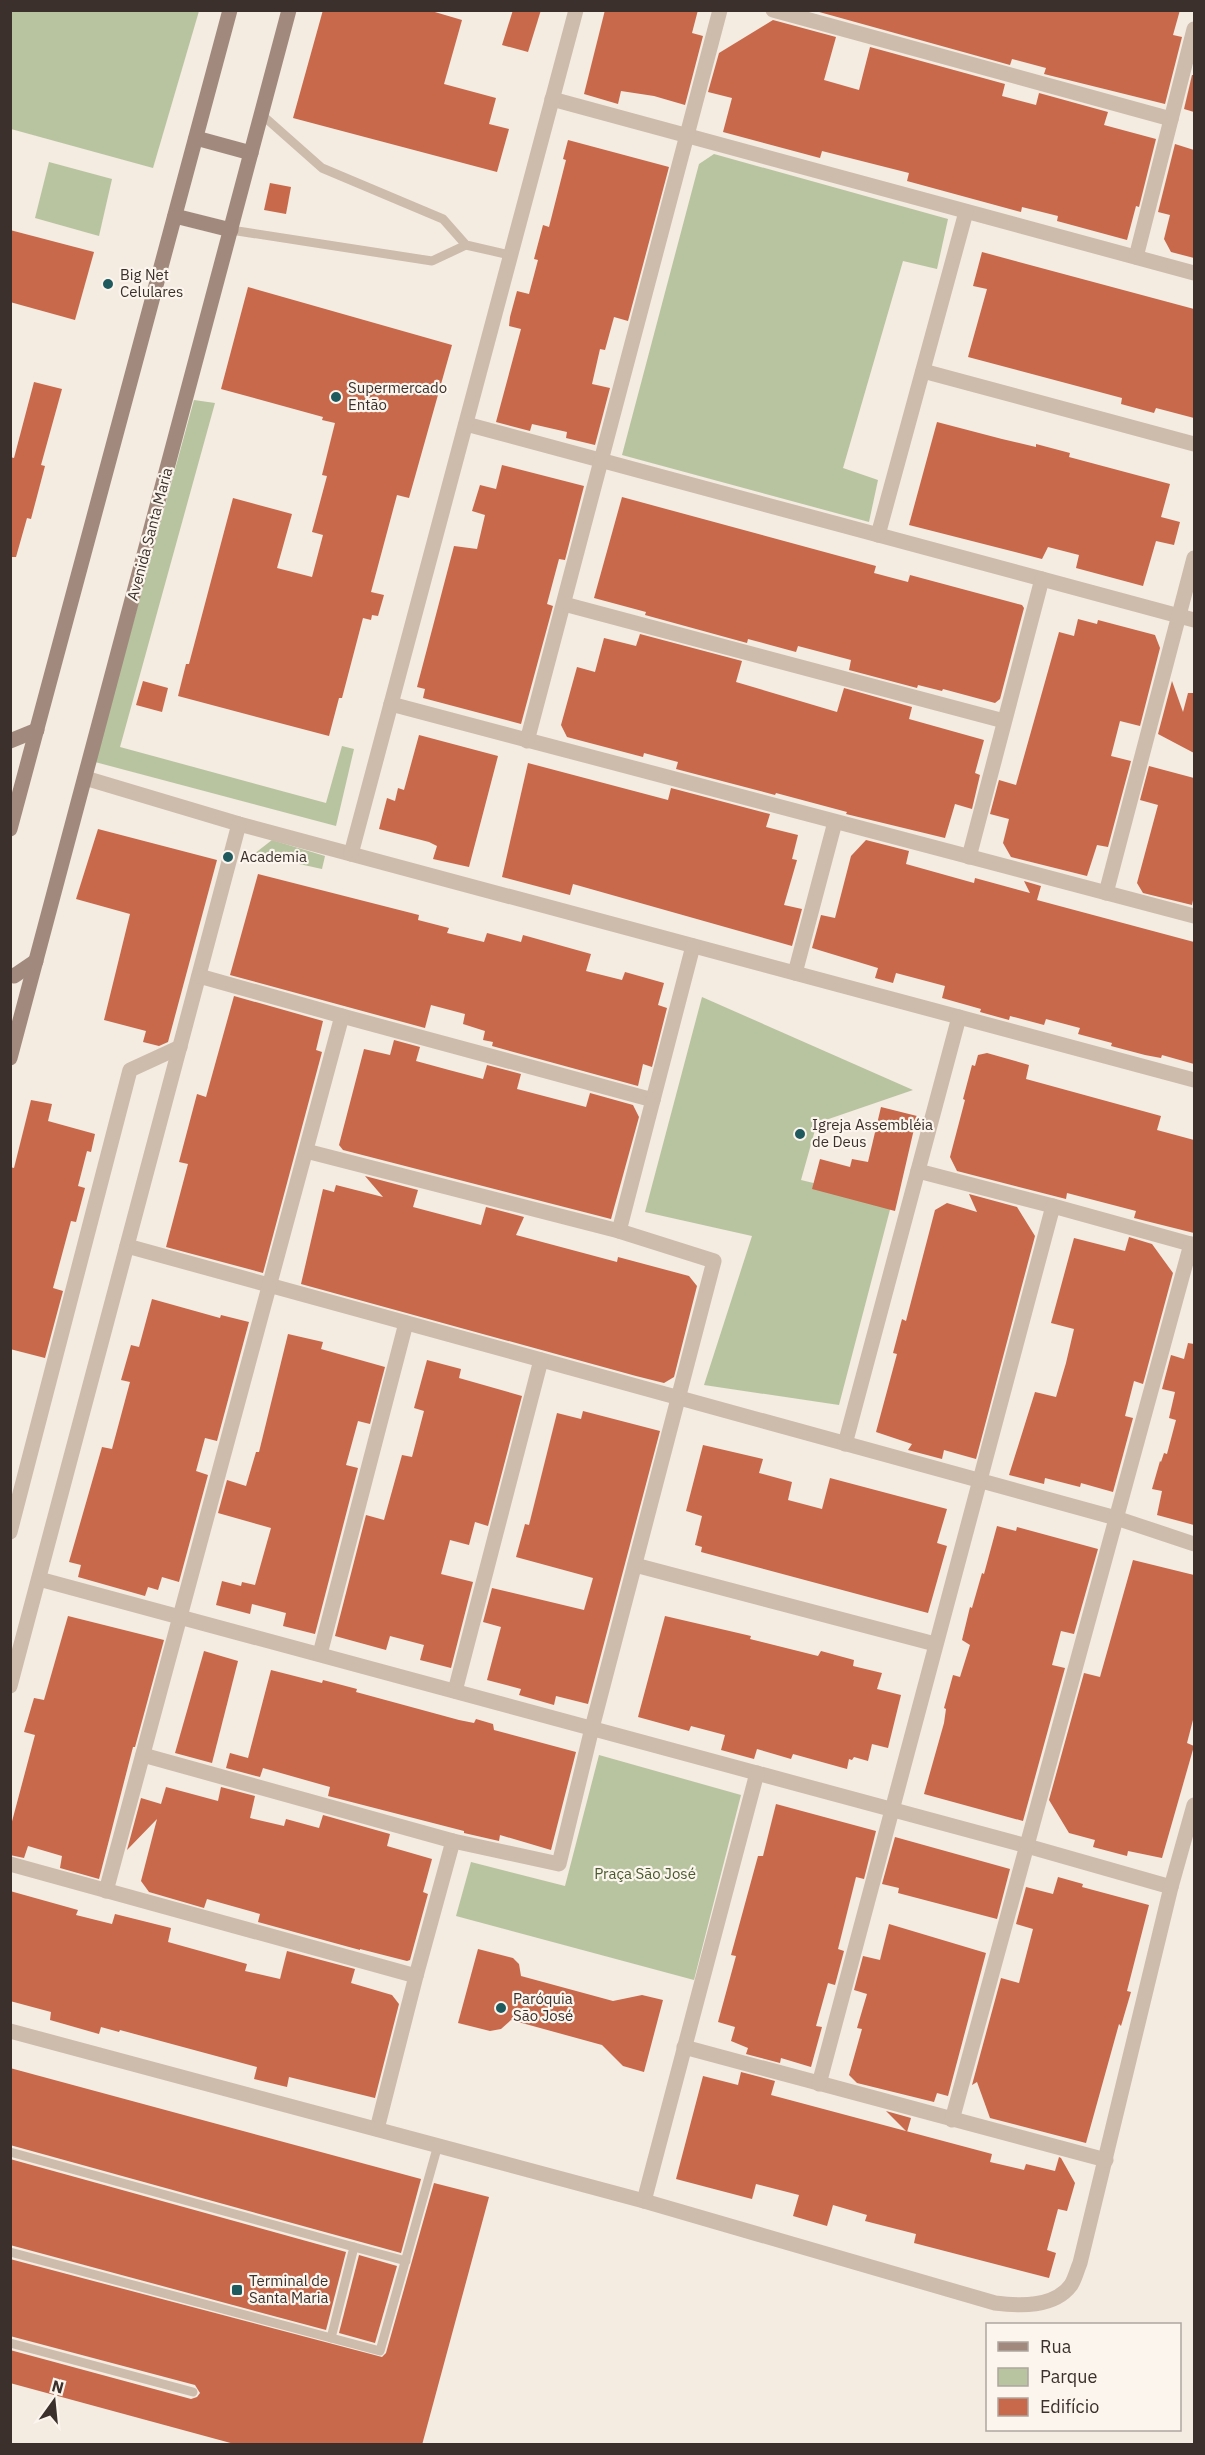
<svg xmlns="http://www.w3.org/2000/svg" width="1205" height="2455" font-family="'IBM Plex Sans',sans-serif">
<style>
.green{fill:#b8c4a0}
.building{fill:#c8694b}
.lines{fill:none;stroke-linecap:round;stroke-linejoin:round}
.lane{stroke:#cdbbac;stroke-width:9}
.street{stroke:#cdbbac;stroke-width:15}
.secondary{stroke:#a18a7d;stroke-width:15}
.poi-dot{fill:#1f5a5e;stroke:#fbf5ee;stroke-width:2}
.labels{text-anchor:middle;stroke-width:4.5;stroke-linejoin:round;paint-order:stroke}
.poi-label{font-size:15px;fill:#3b302b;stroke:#fbf5ee;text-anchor:start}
.street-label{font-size:15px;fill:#3b302b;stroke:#fbf5ee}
.park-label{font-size:15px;fill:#4a5a2e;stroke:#fbf5ee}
</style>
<rect width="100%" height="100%" fill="#f4ebe1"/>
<!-- green -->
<g class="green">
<polygon points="10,11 199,11 153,168 11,129"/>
<polygon points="714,154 948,219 937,269 903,261 843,468 878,480 869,522 622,455 699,164"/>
<polygon points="49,162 112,179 99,236 35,218"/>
<polygon points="194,400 215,403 120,747 326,803 342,746 354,749 336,826 95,762"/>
<polygon points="272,840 325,856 322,869 254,854"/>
<polygon points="702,997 913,1090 817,1123 801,1180 892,1202 839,1405 704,1385 752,1236 645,1212"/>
<polygon points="599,1755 741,1795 694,1980 456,1916 471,1862 565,1886"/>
</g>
<!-- building -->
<g class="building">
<polygon points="323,10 428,10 462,20 444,84 496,98 489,124 509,129 497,172 293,118"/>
<polygon points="513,10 541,10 528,52 502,45"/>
<polygon points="605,10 698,10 692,33 703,36 685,105 654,96 621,91 618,104 584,94"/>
<polygon points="812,10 1180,10 1173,35 1182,37 1165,104 1044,74 1046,68 1012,59 1010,65"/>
<polygon points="773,20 836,37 824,80 859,90 870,47 1005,84 1002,96 1036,105 1039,93 1108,112 1104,125 1156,139 1139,207 1136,206 1127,240 1057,221 1058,216 1022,207 1021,212 907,181 909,173 822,151 820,158 723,132 732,98 708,92 719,53"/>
<polygon points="1192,75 1194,75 1194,112 1184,109"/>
<polygon points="568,140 669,167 628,321 614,317 605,350 600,349 592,384 610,388 595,445 566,438 567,432 532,424 530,431 496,422 521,329 509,326 510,317 517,291 529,294 538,260 534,259 543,225 549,227 566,160 563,159"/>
<polygon points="1175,144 1194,150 1194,258 1171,252 1164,239 1170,215 1158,212"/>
<polygon points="270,183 291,187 286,214 264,210"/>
<polygon points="10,230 94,252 75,320 10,302"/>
<polygon points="982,252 1194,309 1194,418 1156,408 1154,413 1121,404 1122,398 968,357 987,289 973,286"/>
<polygon points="248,287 452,345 409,498 397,495 371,592 384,595 378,616 372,615 371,620 363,618 342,698 339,698 329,736 178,696 186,664 189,664 233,498 292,514 277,568 312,577 323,535 312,532 327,476 322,475 335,423 322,420 323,417 221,389"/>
<polygon points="34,382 62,389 41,465 45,466 31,519 27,518 16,557 10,557 10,457 14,458"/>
<polygon points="937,422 1002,439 1036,447 1036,444 1070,453 1069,457 1170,484 1161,517 1180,522 1174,545 1156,541 1143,586 1076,568 1079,555 1048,547 1042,559 909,525"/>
<polygon points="502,465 584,486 565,560 559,559 547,604 553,606 521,724 423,698 425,689 417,687 454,546 477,549 485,515 472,511 480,485 496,489"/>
<polygon points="622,497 876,566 874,573 908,582 910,575 1022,605 1024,608 1000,699 995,703 943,689 942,691 918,685 917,688 849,670 851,660 798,646 796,652 748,639 747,643 645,615 646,612 594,598"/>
<polygon points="1078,619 1097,624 1098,620 1155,635 1160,648 1140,726 1120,721 1111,756 1131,761 1108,847 1097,845 1087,876 1011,857 1003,843 1009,819 990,814 999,780 1016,785 1059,632 1074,636"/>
<polygon points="640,634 742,661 736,682 837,712 844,688 912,707 909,719 984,740 975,773 980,775 972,809 955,804 945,838 846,814 847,812 776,793 775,795 676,769 678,762 644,753 643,757 567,737 561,725 577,667 595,672 604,638 636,646"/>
<polygon points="143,681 168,688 162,712 136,705"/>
<polygon points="1172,681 1183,712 1188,693 1194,693 1194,753 1158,734"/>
<polygon points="419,735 498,756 469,867 433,859 437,846 429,842 379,829 387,798 395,801 398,788 404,790"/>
<polygon points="528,763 668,800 671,788 770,814 766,827 798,835 792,859 797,860 784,905 802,909 792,946 573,884 570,895 502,877"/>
<polygon points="1149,766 1194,778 1194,895 1192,905 1143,893 1137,883 1158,805 1140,800"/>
<polygon points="98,829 217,860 168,1042 159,1046 143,1042 146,1031 104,1020 130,914 76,899"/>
<polygon points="866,840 909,851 906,864 974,883 975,878 1030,893 1024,881 1041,886 1037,900 1194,942 1194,1064 1162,1055 1161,1058 1145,1055 1111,1046 1112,1043 1078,1034 1080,1028 1046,1019 1044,1025 1010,1016 1009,1020 980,1012 981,1009 942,998 945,986 896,973 893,983 875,978 878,968 812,948 821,915 835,918 851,856"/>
<polygon points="258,874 419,915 418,920 449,928 447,933 484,942 487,933 521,942 523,935 591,954 586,971 622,980 625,972 664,983 658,1005 667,1008 652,1067 643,1064 638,1086 492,1046 493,1042 483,1040 485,1031 463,1024 465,1014 431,1005 425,1028 230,975"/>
<polygon points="234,996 323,1021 316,1050 322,1052 263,1273 166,1247 188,1164 179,1162 197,1094 206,1097"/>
<polygon points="394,1040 420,1047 416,1061 449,1070 483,1079 487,1065 521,1074 517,1089 586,1107 590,1093 633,1105 639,1117 611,1219 343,1150 339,1145 364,1049 390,1055"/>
<polygon points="987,1053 1029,1065 1026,1079 1161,1116 1157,1130 1194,1140 1194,1233 1134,1218 1136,1211 1067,1193 1066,1199 957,1171 950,1157 965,1100 963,1099 972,1065 975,1066 978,1055"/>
<polygon points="31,1100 52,1104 48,1121 95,1134 91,1152 87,1151 78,1186 85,1188 76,1222 71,1221 53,1288 63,1291 45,1358 10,1349 10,1167 14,1168"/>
<polygon points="881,1107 917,1116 895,1211 812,1189 820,1159 850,1167 852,1159 868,1162"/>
<polygon points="365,1176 418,1190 413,1207 481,1225 486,1207 524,1217 516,1235 617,1262 618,1257 689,1276 697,1286 674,1377 664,1383 636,1376 301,1284 323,1189 334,1192 336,1185 383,1197"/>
<polygon points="969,1194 1017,1207 1035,1236 976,1459 944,1450 942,1459 908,1450 912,1444 876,1432 897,1354 893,1353 902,1319 906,1321 935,1210 947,1203 977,1212"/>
<polygon points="1129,1237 1152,1244 1173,1273 1143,1384 1134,1381 1125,1416 1133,1418 1113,1492 1081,1483 1080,1487 1045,1478 1044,1484 1009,1475 1035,1392 1056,1397 1066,1363 1074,1329 1051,1323 1074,1238 1125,1251"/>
<polygon points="152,1299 220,1318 221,1315 249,1322 217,1441 205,1438 196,1471 208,1475 179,1582 162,1577 158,1590 148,1587 145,1596 78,1577 81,1565 69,1562 102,1447 112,1449 130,1382 121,1380 131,1345 139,1347"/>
<polygon points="288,1334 323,1342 321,1349 385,1367 370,1424 358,1421 346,1465 358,1468 315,1634 283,1626 286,1613 252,1604 250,1614 216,1605 222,1581 241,1586 242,1582 255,1585 271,1528 218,1513 227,1480 246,1486 256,1452 259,1452"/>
<polygon points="1188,1343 1194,1344 1194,1525 1157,1515 1162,1491 1152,1489 1160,1461 1161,1462 1164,1453 1167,1454 1176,1420 1169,1418 1175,1392 1162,1389 1171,1355 1184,1359"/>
<polygon points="427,1360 461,1369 459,1378 522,1396 488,1526 475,1522 469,1545 450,1540 441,1574 473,1582 451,1668 420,1660 424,1645 390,1636 386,1650 335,1636 366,1515 384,1520 402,1455 412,1457 424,1411 414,1408"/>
<polygon points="583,1411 660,1431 588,1704 556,1696 554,1705 519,1695 521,1689 487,1680 501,1627 483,1622 492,1588 584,1610 593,1578 516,1557 525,1524 529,1525 557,1413 581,1419"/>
<polygon points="703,1445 763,1459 759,1473 792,1482 788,1500 822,1509 830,1478 947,1509 937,1543 947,1546 928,1613 701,1552 702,1547 695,1545 702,1516 686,1511"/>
<polygon points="997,1526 1016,1531 1017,1527 1098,1549 1074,1634 1061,1631 1052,1665 1065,1668 1023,1821 924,1794 944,1723 946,1709 944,1708 953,1675 960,1677 970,1645 962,1640 970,1607 972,1608 982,1573 984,1574"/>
<polygon points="1133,1560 1194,1575 1194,1716 1187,1743 1194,1746 1162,1858 1128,1851 1127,1856 1093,1847 1095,1840 1069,1833 1049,1800 1084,1673 1100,1677"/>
<polygon points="68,1616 164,1640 135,1747 133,1747 99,1879 60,1868 62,1856 28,1846 24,1858 10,1855 10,1829 35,1735 24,1732 34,1698 44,1700"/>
<polygon points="665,1616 751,1636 750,1639 818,1656 821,1651 854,1660 853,1666 882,1673 877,1689 901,1695 888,1748 872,1744 868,1761 854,1757 852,1760 849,1759 847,1769 793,1754 791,1759 757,1749 754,1759 721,1750 725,1735 691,1726 689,1731 638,1717"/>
<polygon points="204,1651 238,1661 212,1763 175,1753"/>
<polygon points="271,1670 322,1683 323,1680 357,1689 356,1692 459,1720 474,1723 476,1719 493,1724 494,1730 576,1752 551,1850 500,1835 499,1841 464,1833 464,1831 328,1796 330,1787 263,1768 260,1777 226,1768 230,1753 248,1758"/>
<polygon points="166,1787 218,1801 221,1787 255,1796 250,1818 284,1826 286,1819 319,1828 323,1815 390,1834 387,1846 432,1859 423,1892 428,1894 410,1960 407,1961 360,1949 360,1950 258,1922 260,1914 207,1899 204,1908 149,1892 141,1881 157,1819 127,1850 141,1798 161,1804"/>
<polygon points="776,1804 876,1831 864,1879 856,1877 838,1949 844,1951 835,1985 828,1983 816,2026 822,2027 811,2067 781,2058 780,2063 746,2054 748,2048 731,2041 735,2027 718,2022 736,1956 731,1955 758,1856 763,1856"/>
<polygon points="895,1837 1010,1869 997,1919 898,1893 899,1888 882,1884"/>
<polygon points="1058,1877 1083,1884 1082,1887 1149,1905 1127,1991 1131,1992 1121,2026 1119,2024 1086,2143 990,2118 977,2082 972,2085 1001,1978 1019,1983 1033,1929 1016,1924 1026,1887 1053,1894"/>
<polygon points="10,1891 78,1910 76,1915 112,1924 115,1914 171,1928 168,1942 247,1964 245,1971 280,1979 287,1951 355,1969 351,1983 392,1995 399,2004 375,2098 289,2077 287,2087 254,2079 257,2067 120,2030 119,2032 101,2027 99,2034 50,2020 51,2012 10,2001"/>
<polygon points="889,1924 986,1953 948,2096 937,2093 934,2102 857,2083 849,2075 862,2029 857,2028 867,1994 854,1990 863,1956 880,1960"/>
<polygon points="478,1949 513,1958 519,1964 521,1976 613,2001 642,1995 663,2000 644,2072 623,2066 602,2045 511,2020 501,2029 490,2031 458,2023"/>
<polygon points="10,2068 421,2179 401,2253 10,2145"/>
<polygon points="741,2072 775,2081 771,2095 992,2154 990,2162 1024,2170 1026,2164 1055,2171 1059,2157 1061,2158 1075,2183 1067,2211 1058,2209 1047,2250 1056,2253 1049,2278 914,2243 916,2234 865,2221 867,2215 833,2205 827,2226 793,2216 799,2195 756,2184 752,2199 676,2179 703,2076 738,2085"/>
<polygon points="886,2111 911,2118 907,2132"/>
<polygon points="10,2159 346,2252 326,2330 10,2245"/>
<polygon points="434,2183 489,2197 422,2445 238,2445 10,2383 10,2350 191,2399 197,2397 200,2393 195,2385 10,2336 10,2259 382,2357 386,2353"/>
<polygon points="359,2255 397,2266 375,2343 339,2333"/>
</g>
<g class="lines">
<!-- lane -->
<g class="lane">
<polyline points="261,114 322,168 443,219 466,245 510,255"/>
<polyline points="231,230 432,261 466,245"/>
<polyline points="10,2152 354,2247 331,2338"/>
<polyline points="354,2247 406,2261"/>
<polyline points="10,2252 380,2351 438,2145"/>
<polyline points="10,2343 193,2392"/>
</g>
<!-- street -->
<g class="street">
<polyline points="773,10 1171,119"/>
<polyline points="552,99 1194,273"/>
<polyline points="1136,257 1194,29"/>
<polyline points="923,371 1194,444"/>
<polyline points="466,424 1042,579"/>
<polyline points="878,535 966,212"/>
<polyline points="564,604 1004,721"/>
<polyline points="391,704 1194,916"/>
<polyline points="527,741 720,10"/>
<polyline points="85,778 239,824 1194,1080"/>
<polyline points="351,854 576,10"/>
<polyline points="969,857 1042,579 1194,620"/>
<polyline points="1106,893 1194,558"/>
<polyline points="795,973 835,822"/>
<polyline points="342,1016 653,1100 693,946"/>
<polyline points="306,1151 619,1231"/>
<polyline points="918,1171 1053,1206"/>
<polyline points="127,1246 1116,1518 1194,1544"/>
<polyline points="845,1444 959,1017"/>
<polyline points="10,1532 130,1070 180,1047"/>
<polyline points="635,1565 935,1644"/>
<polyline points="39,1579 1027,1846 1171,1887"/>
<polyline points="320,1654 406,1323"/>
<polyline points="10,1686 239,824"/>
<polyline points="455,1691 541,1360"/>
<polyline points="143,1755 453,1841 416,1976"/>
<polyline points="453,1841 559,1864 592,1728 714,1261 619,1231 653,1100"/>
<polyline points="10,1864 416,1976 377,2129"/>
<polyline points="106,1891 342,1016 199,976"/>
<path d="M10 2031 644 2201 995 2303C1019 2306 1054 2308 1071 2285 1075 2279 1077 2270 1080 2263L1171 1887 1194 1805"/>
<polyline points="684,2047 1106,2160"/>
<polyline points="819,2084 1053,1206 1194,1245"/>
<polyline points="952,2120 1191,1244"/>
<polyline points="644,2201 757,1773"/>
</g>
<!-- secondary -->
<g class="secondary">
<polyline points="196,138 251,153"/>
<polyline points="175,216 231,230"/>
<polyline points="10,741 37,730"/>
<polyline points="10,829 230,10"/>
<polyline points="10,975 14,976 36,961"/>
<polyline points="10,1058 289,10"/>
</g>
</g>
<!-- markers -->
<g class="poi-dot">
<circle cx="108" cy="284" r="6"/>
<circle cx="336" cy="397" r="6"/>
<circle cx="228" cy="857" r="6"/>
<circle cx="800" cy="1134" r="6"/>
<circle cx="501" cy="2008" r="6"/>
<rect x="231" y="2284" width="12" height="12" rx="3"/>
</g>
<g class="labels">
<!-- poi labels -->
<g class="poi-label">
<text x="120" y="280">Big Net<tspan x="120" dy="17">Celulares</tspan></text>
<text x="348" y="393">Supermercado<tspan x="348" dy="17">Então</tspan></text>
<text x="240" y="862">Academia</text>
<text x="812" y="1130">Igreja Assembléia<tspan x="812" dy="17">de Deus</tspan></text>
<text x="513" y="2004">Paróquia<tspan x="513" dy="17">São José</tspan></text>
<text x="249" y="2286">Terminal de<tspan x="249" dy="17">Santa Maria</tspan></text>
</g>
<!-- street labels -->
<g class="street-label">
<text transform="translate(150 534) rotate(-75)" y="5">Avenida Santa Maria</text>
</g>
<!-- park labels -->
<g class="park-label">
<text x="645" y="1879">Praça São José</text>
</g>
</g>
<!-- border -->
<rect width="1205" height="2455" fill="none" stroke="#3b302b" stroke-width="24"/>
<!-- legend -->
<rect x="986" y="2323" width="195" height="108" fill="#fbf5ee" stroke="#aea6a0" stroke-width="1.5"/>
<rect x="998" y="2342" width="30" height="9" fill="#a18a7d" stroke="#aea6a0" stroke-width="1.5"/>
<text x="1040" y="2353" font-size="18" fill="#3b302b">Rua</text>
<rect x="998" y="2368" width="30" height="18" fill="#b8c4a0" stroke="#aea6a0" stroke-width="1.5"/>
<text x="1040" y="2383" font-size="18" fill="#3b302b">Parque</text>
<rect x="998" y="2398" width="30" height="18" fill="#c8694b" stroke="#aea6a0" stroke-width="1.5"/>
<text x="1040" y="2413" font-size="18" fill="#3b302b">Edifício</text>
<!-- north arrow -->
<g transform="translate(54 2401) rotate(15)" stroke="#fbf5ee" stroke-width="4.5" paint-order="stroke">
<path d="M0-4.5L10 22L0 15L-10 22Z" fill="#3b302b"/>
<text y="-9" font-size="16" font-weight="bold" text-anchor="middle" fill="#3b302b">N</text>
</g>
</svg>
